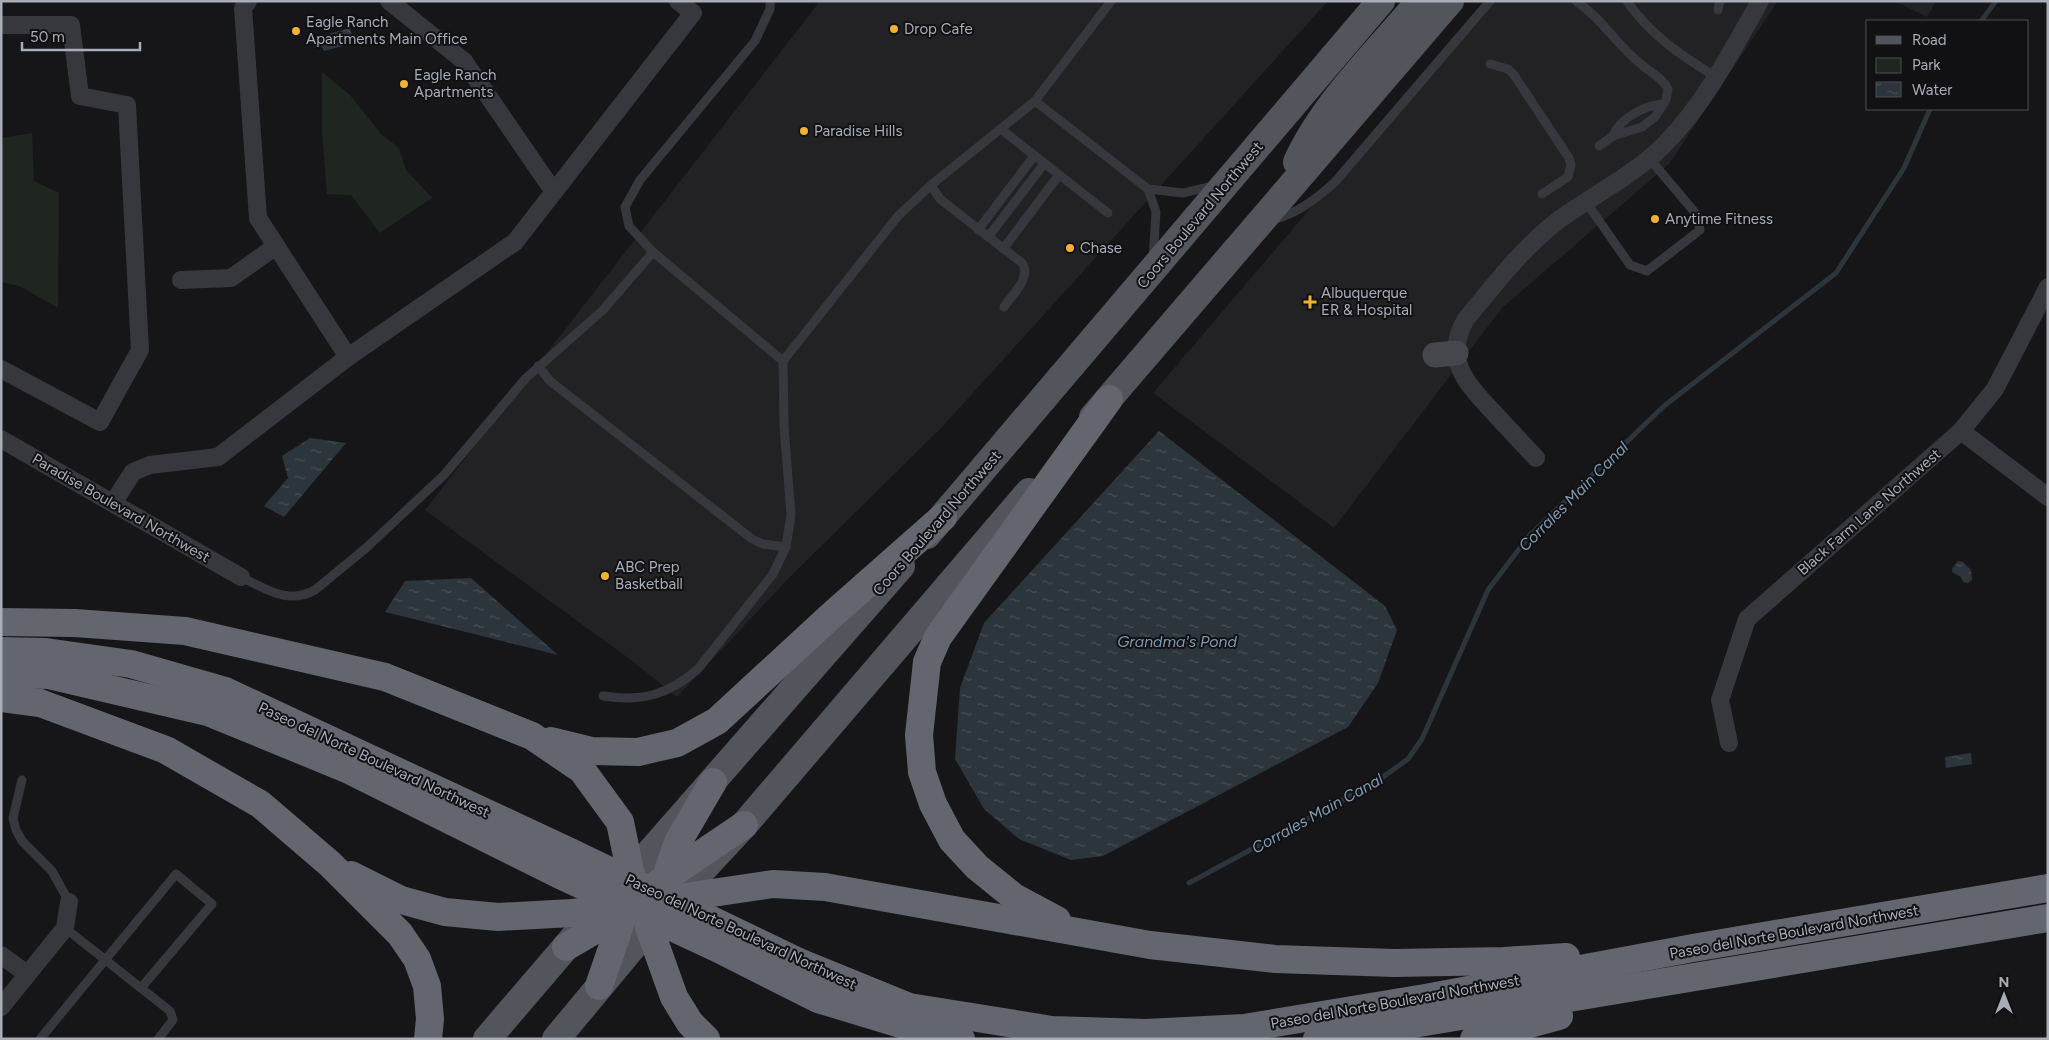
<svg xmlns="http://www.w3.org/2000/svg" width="2049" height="1040" font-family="Figtree,sans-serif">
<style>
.built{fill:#222225}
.green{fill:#1e261f}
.water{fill:url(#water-ripples)}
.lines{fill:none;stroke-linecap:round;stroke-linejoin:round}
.stream{stroke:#2c353c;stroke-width:5}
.lane{stroke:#37383d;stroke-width:9}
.street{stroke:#37383d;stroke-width:18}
.secondary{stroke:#45474d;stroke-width:25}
.primary{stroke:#53555c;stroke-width:28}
.highway{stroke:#63666e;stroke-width:28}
.poi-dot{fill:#f2b134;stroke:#111113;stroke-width:2}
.labels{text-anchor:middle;stroke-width:4;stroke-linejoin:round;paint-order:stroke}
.poi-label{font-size:15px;fill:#a8adb8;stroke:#111113;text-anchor:start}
.street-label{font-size:15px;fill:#a8adb8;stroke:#111113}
.water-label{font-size:16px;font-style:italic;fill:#7f9bb3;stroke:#111113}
</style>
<defs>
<pattern id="water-ripples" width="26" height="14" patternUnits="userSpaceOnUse" patternTransform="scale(1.25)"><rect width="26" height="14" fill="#2c353c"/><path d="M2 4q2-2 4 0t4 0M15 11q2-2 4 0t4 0" fill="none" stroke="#485056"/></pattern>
</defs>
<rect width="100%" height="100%" fill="#161618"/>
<!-- built -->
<g class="built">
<polygon points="820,1 1328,1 943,426 787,580 677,697 631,660 425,510"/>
<polygon points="1487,1 1778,1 1669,164 1502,308 1334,528 1153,393"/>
<polygon points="1895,1 1936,1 1927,17"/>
</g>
<!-- green -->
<g class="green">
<polygon points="322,72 350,95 381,134 399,148 406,170 432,198 380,233 351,195 327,194 322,130"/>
<polygon points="32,133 34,181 59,193 58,308 19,286 1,282 1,138"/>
</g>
<!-- water -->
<g class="water">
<polygon points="350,28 354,43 324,51 319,43 320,36"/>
<polygon points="1159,431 1385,606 1397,630 1378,683 1348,727 1103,856 1071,860 1019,839 984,809 955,759 960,688 984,623"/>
<polygon points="310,438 346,443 284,517 264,506 288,478 282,456"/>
<polygon points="1958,561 1963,562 1971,570 1972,580 1968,583 1963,582 1961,577 1952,572 1952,569"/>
<polygon points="471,578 558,655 385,612 405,581"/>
<polygon points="1971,753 1972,764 1946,768 1945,757"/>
</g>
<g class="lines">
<!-- stream -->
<g class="stream">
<polyline points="1981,21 1996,1"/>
<polyline points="1189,883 1376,782 1408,759 1422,739 1488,590 1529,536 1664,406 1836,273 1904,168 1930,109"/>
</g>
<!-- lane -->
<g class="lane">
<polyline points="770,1 770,9 755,41 640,180 625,207 629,226 653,252 783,361"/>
<path d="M1627 1C1650 35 1682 56 1716 77"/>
<path d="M1577 2C1603 19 1617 46 1642 65 1651 73 1663 78 1668 89L1666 100 1655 117 1642 127 1613 136 1599 146"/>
<polyline points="1718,10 1720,1"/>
<polyline points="1490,64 1508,69 1514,75 1569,158 1571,165 1568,177 1542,194"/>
<polyline points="1035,101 1148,189 1156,212 1153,259"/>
<polyline points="1002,130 1108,213"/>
<path d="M1613 136C1619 119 1645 105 1663 104"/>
<path d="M931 185 940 199 1022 263C1032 277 1012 295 1004 307"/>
<polyline points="1148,189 1183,193 1216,185"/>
<polyline points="1586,202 1630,265 1647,271 1700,230 1697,215 1649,158"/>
<path d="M1273 220C1298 213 1316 199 1335 182L1490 1"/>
<polyline points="978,230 1034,156"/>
<polyline points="988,237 1044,164"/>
<polyline points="1003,249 1059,175"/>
<polyline points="538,366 550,381 752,539 763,544 786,547"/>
<path d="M241 577C266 589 288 605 315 590L366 548 444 475 526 378 603 310 653 252"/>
<path d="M603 696C642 702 668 695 698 669L773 574 786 547 791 515 784 426 783 361 898 216 931 185 1035 101 1111 1"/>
<polyline points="22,780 13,818 16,830 22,841 52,871 69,902"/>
<polyline points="65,928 170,1011 173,1020 158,1039"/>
<polyline points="40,1039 176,874 212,904 141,988"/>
</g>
<!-- street -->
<g class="street">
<polyline points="389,1 464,61 554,192"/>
<polyline points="1,25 71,25 80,96 127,105 140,350 100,422 1,369"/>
<polyline points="181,280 231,278 276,246"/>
<polyline points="348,357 515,242 693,13 678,1"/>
<polyline points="1961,431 2048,497"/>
<polyline points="1,439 241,577"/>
<path d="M1536 458C1522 443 1508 428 1494 413 1467 384 1442 359 1466 319 1495 284 1523 247 1560 219 1595 194 1634 175 1665 144 1705 103 1732 51 1760 1"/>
<polyline points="113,503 133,472 150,465 218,457 348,357 258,218 243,8 248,1"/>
<polyline points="1729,743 1720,700 1747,619 1961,431 1995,389 2048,287"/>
<polyline points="1,955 27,974"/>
<polyline points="1,1007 65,928 69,902"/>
</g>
<!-- secondary -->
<polyline class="secondary" points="1435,355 1456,353"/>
<!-- primary -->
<g class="primary">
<path d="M1297 162C1324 103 1378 51 1420 1"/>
<polyline points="1093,417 1450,1"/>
<polyline points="927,535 1381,1"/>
<polyline points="618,889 901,566"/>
<polyline points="487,1039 582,928"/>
<polyline points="556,1039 649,927 744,825 1029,492"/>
</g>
<!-- highway -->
<g class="highway">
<polyline points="1,622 75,623 185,631 385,677 532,736 582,770 620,822 631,875 628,902 599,986"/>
<polyline points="1,651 46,652 131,664 225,691 570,852 801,963 909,1007 1052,1030 1146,1033 1244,1028 1425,998 1693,948 2048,888"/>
<polyline points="1,674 49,675 208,712 347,769 558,874 717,948 818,999 937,1035 961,1039"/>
<polyline points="1,698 40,703 166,750 260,804 330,864 400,934 417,959 427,986 430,1019 428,1039"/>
<polyline points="551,741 592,751 638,752 677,743 717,721 833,614 943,517"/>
<polyline points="351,875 401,900 445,912 498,917 572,913 599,910 628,902 645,894 664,879 744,825"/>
<polyline points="1057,920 1014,897 977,867 952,840 933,804 922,772 919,735 927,662 938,637 1109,399"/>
<polyline points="566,947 624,913 658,901 773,884 825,887 1150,945 1275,959 1394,963 1504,961 1566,957"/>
<polyline points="706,1039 690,1023 674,997 649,927 678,842 713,782"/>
<polyline points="1317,1039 1371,1031 2048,918"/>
<polyline points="1474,1039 1559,1016"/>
</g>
</g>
<!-- markers -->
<g class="poi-dot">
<circle cx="894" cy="29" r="5"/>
<circle cx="296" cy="31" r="5"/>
<circle cx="404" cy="84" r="5"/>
<circle cx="804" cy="131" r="5"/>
<circle cx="1655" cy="219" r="5"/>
<circle cx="1070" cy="248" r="5"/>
<path d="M1307.5 294.5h5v5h5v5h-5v5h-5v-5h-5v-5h5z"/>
<circle cx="605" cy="576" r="5"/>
</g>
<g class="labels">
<!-- poi labels -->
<g class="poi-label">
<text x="306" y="27">Eagle Ranch<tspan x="306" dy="17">Apartments Main Office</tspan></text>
<text x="904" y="34">Drop Cafe</text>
<text x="414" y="80">Eagle Ranch<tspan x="414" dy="17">Apartments</tspan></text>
<text x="814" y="136">Paradise Hills</text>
<text x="1665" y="224">Anytime Fitness</text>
<text x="1080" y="253">Chase</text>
<text x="1321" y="298">Albuquerque<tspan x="1321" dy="17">ER &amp; Hospital</tspan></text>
<text x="615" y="572">ABC Prep<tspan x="615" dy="17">Basketball</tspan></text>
</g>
<!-- street labels -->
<g class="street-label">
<text transform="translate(1200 215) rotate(-50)" y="5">Coors Boulevard Northwest</text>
<text transform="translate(121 508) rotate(30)" y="5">Paradise Boulevard Northwest</text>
<text transform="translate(1869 512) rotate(-41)" y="5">Black Farm Lane Northwest</text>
<text transform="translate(937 523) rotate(-49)" y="5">Coors Boulevard Northwest</text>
<text transform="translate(374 760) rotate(25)" y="5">Paseo del Norte Boulevard Northwest</text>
<text transform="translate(741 932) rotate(25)" y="5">Paseo del Norte Boulevard Northwest</text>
<text transform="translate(1794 932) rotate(-10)" y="5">Paseo del Norte Boulevard Northwest</text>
<text transform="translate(1395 1002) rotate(-10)" y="5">Paseo del Norte Boulevard Northwest</text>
</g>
<!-- water labels -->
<g class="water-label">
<text transform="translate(1573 496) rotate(-45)" y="6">Corrales Main Canal</text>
<text x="1177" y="647">Grandma's Pond</text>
<text transform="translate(1317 813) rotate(-29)" y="6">Corrales Main Canal</text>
</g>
</g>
<!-- border -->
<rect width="2049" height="1040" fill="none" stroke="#a8adb8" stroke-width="5"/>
<!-- legend -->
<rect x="1866" y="20" width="162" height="90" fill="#111113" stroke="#4d4f55"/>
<rect x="1876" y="36" width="25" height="8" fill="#53555c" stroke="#4d4f55"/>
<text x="1912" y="45" font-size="15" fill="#a8adb8">Road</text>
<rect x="1876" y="58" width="25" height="15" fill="#1e261f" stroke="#4d4f55"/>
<text x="1912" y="70" font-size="15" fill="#a8adb8">Park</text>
<rect x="1876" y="82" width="25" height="15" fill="url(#water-ripples)" stroke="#4d4f55"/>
<text x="1912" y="95" font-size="15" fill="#a8adb8">Water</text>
<!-- north arrow -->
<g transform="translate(2004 995)" stroke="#111113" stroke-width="4" paint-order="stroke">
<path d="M0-4L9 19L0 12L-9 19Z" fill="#a8adb8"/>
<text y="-8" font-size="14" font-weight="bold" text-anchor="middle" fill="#a8adb8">N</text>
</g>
<!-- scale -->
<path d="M22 42v8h118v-8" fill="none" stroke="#a8adb8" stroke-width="2.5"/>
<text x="30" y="42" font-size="15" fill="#a8adb8" stroke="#111113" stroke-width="4" paint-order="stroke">50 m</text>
</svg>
